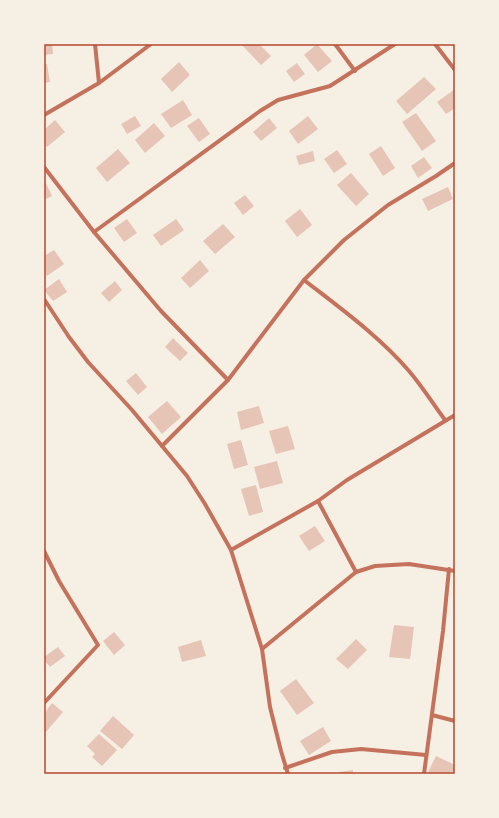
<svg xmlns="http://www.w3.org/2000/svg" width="499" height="818" font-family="Ubuntu,sans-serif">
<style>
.building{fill:#e6c5b7}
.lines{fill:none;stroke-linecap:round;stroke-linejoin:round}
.minor{stroke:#c5725c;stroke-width:4}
.neatline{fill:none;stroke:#b5482f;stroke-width:1.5}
</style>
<rect width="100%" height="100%" fill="#f6efe4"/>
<!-- building -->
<g class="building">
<polygon points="44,44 52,44 53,54 44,55"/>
<polygon points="241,44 259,44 271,56 261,65"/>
<polygon points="317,44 332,61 318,72 304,55"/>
<polygon points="179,62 190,75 172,92 161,79"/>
<polygon points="297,63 305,74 294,82 286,71"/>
<polygon points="44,64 47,64 50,82 44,83"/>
<polygon points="424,77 436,89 407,114 396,101"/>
<polygon points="455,89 455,108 446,114 437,102"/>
<polygon points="183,100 192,115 171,128 161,114"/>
<polygon points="416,113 436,141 422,151 402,122"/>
<polygon points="135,116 141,126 127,134 121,124"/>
<polygon points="308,116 318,129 298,144 289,131"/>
<polygon points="199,118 210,134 199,142 187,126"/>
<polygon points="269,118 277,128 261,141 253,132"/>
<polygon points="55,120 65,132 47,147 44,144 44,130"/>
<polygon points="154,123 165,136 145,153 135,140"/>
<polygon points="381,146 395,168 383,176 369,154"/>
<polygon points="118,149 130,163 107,182 96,168"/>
<polygon points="337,150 347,164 334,173 324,159"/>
<polygon points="313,151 315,161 299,165 296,156"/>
<polygon points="424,157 432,168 418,178 411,166"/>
<polygon points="351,173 369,194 356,206 337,185"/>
<polygon points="44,179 52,196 44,200"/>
<polygon points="448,187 453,199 428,211 422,199"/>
<polygon points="245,195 254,206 243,215 234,203"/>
<polygon points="300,209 312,225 297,237 285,221"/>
<polygon points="127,219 137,233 124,242 114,228"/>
<polygon points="176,219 184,230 161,246 153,235"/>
<polygon points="223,224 235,237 215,254 203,241"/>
<polygon points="54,250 64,264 47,276 44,271 44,256"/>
<polygon points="200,260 209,271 190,288 181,278"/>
<polygon points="59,279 67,292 53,301 44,290"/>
<polygon points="115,281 122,290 109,302 101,293"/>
<polygon points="173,338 188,353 180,361 165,347"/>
<polygon points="136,373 147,387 138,395 126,381"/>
<polygon points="167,401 181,417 162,434 148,417"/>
<polygon points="259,406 264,423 241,430 237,412"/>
<polygon points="288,426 295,449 276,454 269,431"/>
<polygon points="241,440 248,465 234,469 227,444"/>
<polygon points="277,461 283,483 260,489 254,467"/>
<polygon points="256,485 263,512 249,516 241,489"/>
<polygon points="315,526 325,541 309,551 299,536"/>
<polygon points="394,625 414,627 410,659 389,657"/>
<polygon points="114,632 125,645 114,655 103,641"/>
<polygon points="356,639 367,650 348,669 336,659"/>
<polygon points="201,640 206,656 182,662 178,647"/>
<polygon points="58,647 65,656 50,667 44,660 44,657"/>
<polygon points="296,679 314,703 297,715 280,691"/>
<polygon points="52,703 63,712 46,732 44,730 44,714"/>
<polygon points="113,716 134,735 122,749 100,731"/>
<polygon points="323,727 331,741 309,755 300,741"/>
<polygon points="99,734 117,750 102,766 92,757 95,754 87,746"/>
<polygon points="436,756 455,765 455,774 432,774 428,772"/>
<polygon points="353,770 353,774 339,774 339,772"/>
</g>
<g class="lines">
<!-- minor -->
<g class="minor">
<polyline points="95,44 99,83"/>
<polyline points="335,44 355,71"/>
<polyline points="435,44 455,70"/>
<polyline points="44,115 99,83 151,44"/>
<polyline points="44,167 94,232 161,311 228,380"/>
<polyline points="94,232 260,111 278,100 330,86 395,44"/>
<path d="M304 280C340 308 379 336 409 371 422 386 433 404 445 420"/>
<polyline points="44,299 69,337 88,362 132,410 187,476 205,504 231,550 262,649 270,707 281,751 288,774"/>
<polyline points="162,446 228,380 304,280 344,240 388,205 436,176 455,163"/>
<polyline points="318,501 356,572"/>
<polyline points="231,550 318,501 347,480 455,415"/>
<polyline points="44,551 59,581 98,645 44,703"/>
<polyline points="262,649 356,572 375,566 409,564 455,571"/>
<polyline points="432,715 455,721"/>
<polyline points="285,768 332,752 361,749 426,755"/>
<polyline points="424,774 443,631 449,569"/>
</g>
</g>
<!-- border -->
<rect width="499" height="818" fill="none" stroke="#f6efe4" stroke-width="90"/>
<rect x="45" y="45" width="409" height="728" class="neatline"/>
</svg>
